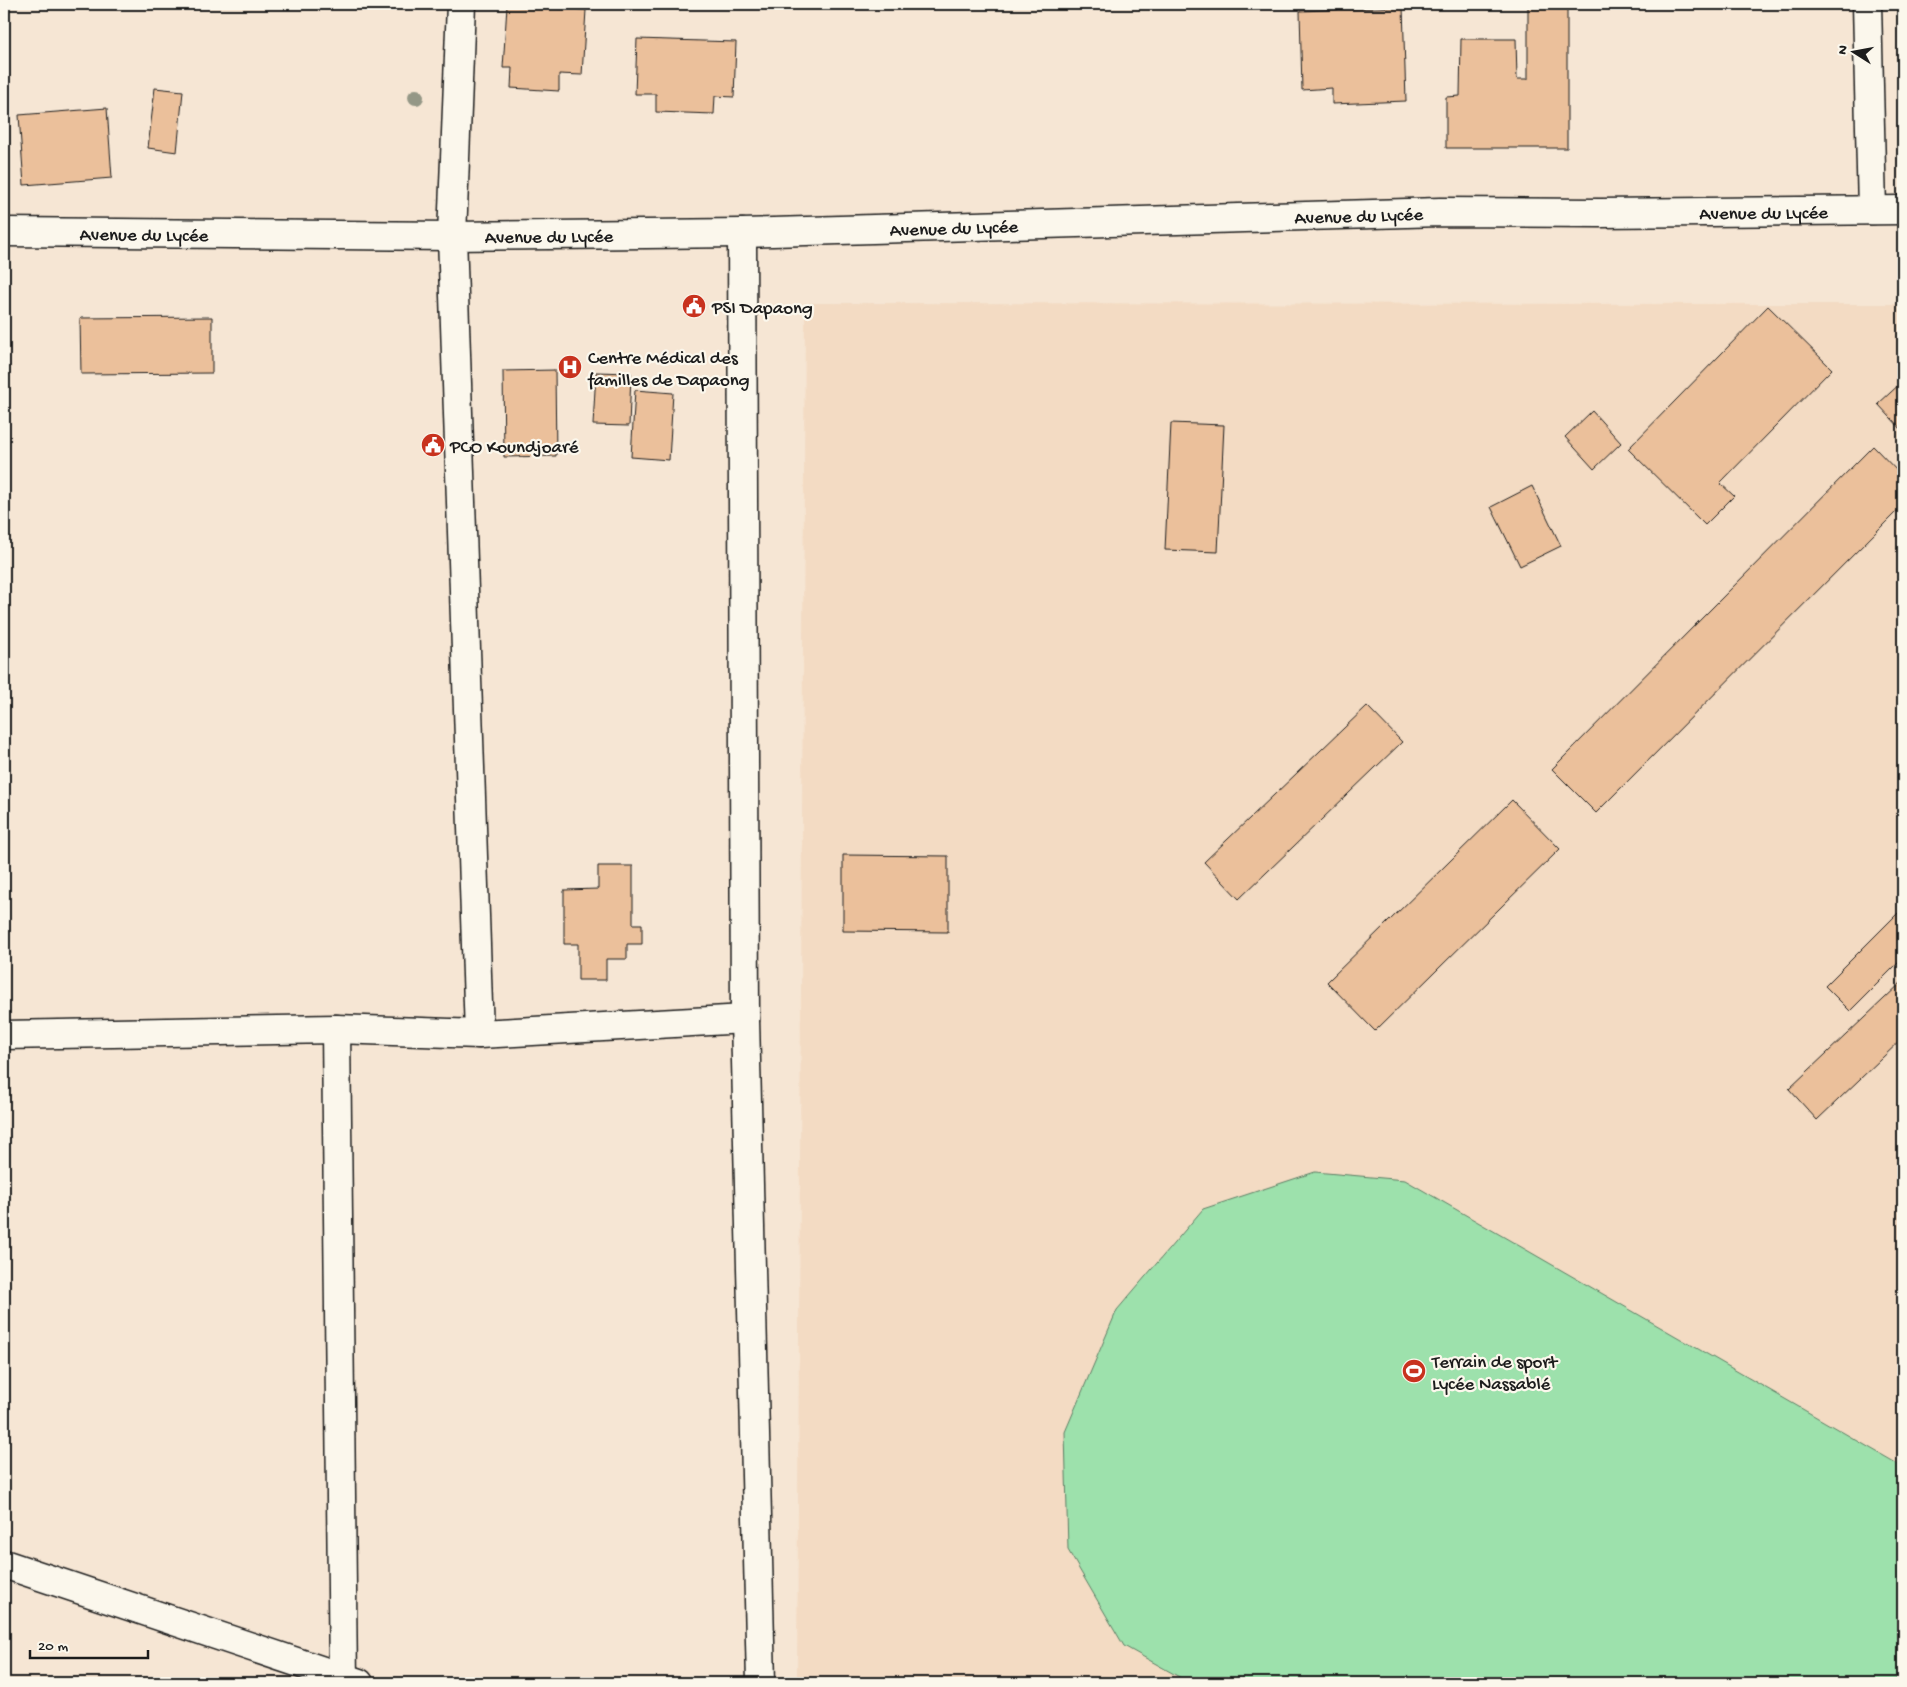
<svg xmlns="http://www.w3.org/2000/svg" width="1907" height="1687" font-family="'Gochi Hand',sans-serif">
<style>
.built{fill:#f3dbc3}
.green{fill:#9de1ac;stroke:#5c7e64}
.building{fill:#ebc09b;stroke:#1c1c1c}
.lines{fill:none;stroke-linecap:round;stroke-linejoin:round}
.street-casing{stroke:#1c1c1c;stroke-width:31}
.secondary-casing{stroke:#1c1c1c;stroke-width:31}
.street{stroke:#fbf7ec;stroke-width:28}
.secondary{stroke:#fbf7ec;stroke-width:28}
.tree{fill:#949786}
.labels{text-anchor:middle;stroke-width:4.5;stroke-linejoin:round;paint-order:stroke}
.street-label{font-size:19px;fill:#1c1c1c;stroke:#fbf7ec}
.poi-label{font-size:19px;fill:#1c1c1c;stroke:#fbf7ec;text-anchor:start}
</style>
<rect width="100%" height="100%" fill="#f6e6d4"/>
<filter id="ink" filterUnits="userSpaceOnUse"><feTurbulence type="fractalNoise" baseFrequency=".02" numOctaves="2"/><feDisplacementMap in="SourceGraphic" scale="10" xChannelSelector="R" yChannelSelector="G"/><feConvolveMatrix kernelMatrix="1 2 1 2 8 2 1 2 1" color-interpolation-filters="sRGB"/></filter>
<g filter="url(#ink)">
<!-- built -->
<polygon class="built" points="805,303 1903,304 1903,1683 797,1683"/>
<!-- green -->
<polygon class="green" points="1315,1172 1405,1180 1903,1467 1903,1683 1190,1683 1124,1646 1068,1550 1065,1432 1117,1310 1203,1209"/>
<!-- building -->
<g class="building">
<polygon points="1528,4 1567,4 1567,148 1446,148 1446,97 1460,96 1461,39 1516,39 1517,79 1528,79"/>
<polygon points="507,6 586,10 582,75 559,74 559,91 511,88 512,68 503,68"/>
<polygon points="1403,7 1406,101 1332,104 1332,88 1302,90 1300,11"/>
<polygon points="637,39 736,42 734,97 715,96 714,114 656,112 656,94 635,94"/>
<polygon points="155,88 183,91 177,152 148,148"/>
<polygon points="107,108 112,178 24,185 19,115"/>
<polygon points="1768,306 1832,369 1720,483 1734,496 1705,525 1628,449"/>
<polygon points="212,317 212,373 81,374 80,318"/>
<polygon points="555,370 556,456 504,457 503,371"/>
<polygon points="596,372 631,373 629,426 593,425"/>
<polygon points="1903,381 1903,431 1878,404"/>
<polygon points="635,390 673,393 669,460 631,457"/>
<polygon points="1592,411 1621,443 1594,469 1565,437"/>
<polygon points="1171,423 1224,425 1218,552 1165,550"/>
<polygon points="1873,446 1903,477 1903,505 1596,813 1552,769"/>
<polygon points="1532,486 1561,546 1520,566 1491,507"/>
<polygon points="1367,706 1402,742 1239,899 1204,862"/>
<polygon points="1512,800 1560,849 1375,1031 1327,982"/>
<polygon points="843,855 948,856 948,932 843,931"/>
<polygon points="598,866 633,866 633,924 642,924 642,944 627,944 627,959 606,959 606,980 578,980 578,944 564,944 564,890 598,889"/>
<polygon points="1898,913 1903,918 1903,958 1850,1011 1825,986"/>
<polygon points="1903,981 1903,1038 1817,1120 1789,1089"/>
</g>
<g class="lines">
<!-- street casing -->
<g class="street-casing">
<g id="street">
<polyline points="461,4 452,236 479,1034"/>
<polyline points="1867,4 1872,210"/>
<polyline points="742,233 745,1019 761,1683"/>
<polyline points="336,1029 343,1683"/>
<polyline points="4,1035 336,1029 479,1034 745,1019"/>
<polyline points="4,1564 359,1683"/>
</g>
</g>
<!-- secondary casing -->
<g class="secondary-casing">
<g id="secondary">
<path id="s1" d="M4 232 452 236 742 233 1440 212 1600 213 1903 210"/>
</g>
</g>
<!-- street -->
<use href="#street" class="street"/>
<!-- secondary -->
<use href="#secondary" class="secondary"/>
</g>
<!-- trees -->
<circle class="tree" cx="416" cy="97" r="8"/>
</g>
<!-- icons -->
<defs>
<g id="civic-disc" transform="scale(1.25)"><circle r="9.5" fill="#c8321e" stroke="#fbf7ec"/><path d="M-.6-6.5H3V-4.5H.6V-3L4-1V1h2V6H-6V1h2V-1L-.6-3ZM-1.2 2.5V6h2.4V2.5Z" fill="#fff"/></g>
<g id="hospital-disc" transform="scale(1.25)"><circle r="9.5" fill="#c8321e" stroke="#fbf7ec"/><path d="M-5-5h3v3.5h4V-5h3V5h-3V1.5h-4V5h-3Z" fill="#fff"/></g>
<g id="stadium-disc" transform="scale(1.25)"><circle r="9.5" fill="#c8321e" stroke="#fbf7ec"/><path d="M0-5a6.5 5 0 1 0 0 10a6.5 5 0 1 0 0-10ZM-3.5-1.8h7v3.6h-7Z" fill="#fff"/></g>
</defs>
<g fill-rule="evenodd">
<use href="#civic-disc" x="694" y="306"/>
<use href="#hospital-disc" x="570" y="367"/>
<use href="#civic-disc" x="433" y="445"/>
<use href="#stadium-disc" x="1414" y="1371"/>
</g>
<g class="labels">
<!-- street labels -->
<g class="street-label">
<text dy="7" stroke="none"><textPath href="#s1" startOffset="1760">Avenue du Lycée</textPath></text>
<text dy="7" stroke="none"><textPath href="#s1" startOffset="1355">Avenue du Lycée</textPath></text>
<text dy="7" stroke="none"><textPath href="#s1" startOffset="950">Avenue du Lycée</textPath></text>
<text dy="7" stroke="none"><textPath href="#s1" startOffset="140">Avenue du Lycée</textPath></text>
<text dy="7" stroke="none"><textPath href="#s1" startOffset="545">Avenue du Lycée</textPath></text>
</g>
<!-- poi labels -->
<g class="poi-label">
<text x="712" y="313">PSI Dapaong</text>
<text x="588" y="363">Centre Médical des<tspan x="588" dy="22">familles de Dapaong</tspan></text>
<text x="450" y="452">PCO Koundjoaré</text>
<text x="1432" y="1367">Terrain de sport<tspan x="1432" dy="22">Lycée Nassablé</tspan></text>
</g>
</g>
<!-- margin -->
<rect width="1907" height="1687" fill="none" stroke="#fbf7ec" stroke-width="20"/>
<rect x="10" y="10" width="1887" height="1667" fill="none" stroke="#1c1c1c" stroke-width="2" filter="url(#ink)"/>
<!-- north arrow -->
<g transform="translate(1854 52) rotate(281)" stroke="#fbf7ec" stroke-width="4" paint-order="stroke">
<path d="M0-4L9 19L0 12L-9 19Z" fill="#1c1c1c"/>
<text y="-8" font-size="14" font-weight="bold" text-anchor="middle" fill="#1c1c1c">N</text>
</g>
<!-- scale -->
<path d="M30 1650v8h118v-8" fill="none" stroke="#1c1c1c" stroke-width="2.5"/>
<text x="38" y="1650" font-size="15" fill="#1c1c1c" stroke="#fbf7ec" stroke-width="4" paint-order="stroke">20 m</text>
</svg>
